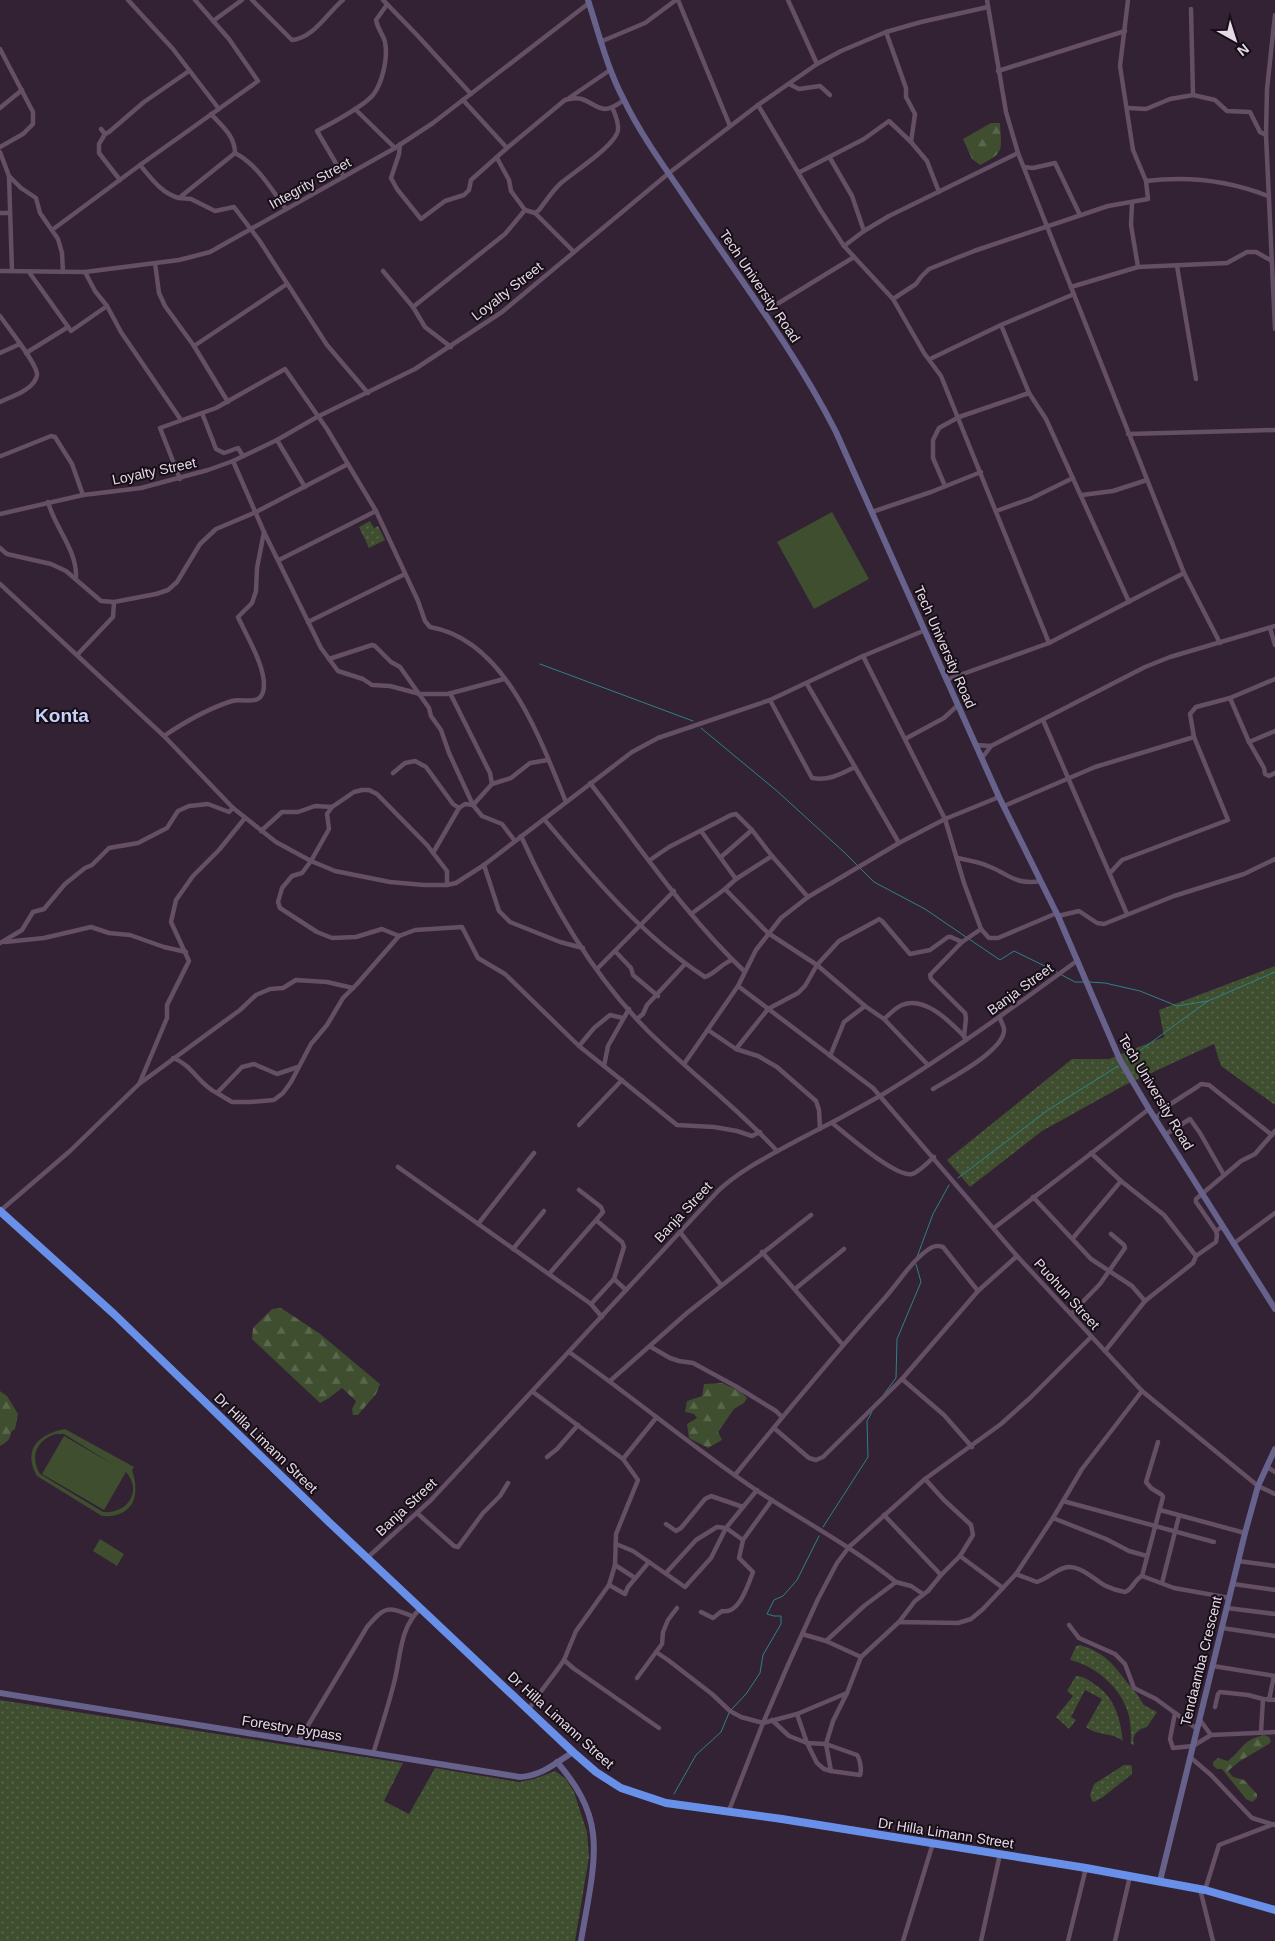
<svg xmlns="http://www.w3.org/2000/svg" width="1275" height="1941" font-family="Arial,sans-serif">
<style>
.grass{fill:url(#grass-dots)}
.forest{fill:url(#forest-firs)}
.garden{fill:#3e4e2f;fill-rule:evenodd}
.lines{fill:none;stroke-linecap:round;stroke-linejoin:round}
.stream{stroke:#2b8387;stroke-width:1}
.street{stroke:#644f64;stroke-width:4.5}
.secondary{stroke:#66628c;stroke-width:6}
.highway{stroke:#6990e8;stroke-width:8}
.labels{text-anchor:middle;stroke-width:4;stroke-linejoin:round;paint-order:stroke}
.street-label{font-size:14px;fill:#e6d9e6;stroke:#160e16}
.district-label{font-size:19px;font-weight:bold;fill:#c7d2fc;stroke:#160e16}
</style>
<defs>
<pattern id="grass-dots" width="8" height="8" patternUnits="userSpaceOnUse" patternTransform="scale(1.25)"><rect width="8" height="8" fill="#3e4e2f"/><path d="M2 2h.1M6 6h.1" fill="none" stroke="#5a674d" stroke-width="1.8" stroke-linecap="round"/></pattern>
<pattern id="forest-firs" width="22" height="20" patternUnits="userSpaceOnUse" patternTransform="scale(1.25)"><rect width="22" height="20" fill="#3e4e2f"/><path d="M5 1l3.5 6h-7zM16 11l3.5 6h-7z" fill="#5a674d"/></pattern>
</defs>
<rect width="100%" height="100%" fill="#332134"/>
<!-- grass -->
<g class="grass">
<polygon points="370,521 374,528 378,526 385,540 369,548 359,527"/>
<polygon points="1275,966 1275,1105 1221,1066 1214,1044 1123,1086 1042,1131 970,1187 947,1160 1072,1059 1109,1059 1164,1037 1159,1010"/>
<path d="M1080 1645C1112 1655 1117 1672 1137 1694 1139 1697 1141 1701 1143 1704 1147 1707 1153 1710 1157 1712L1147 1727C1138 1729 1131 1735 1134 1745L1131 1744C1131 1734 1131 1722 1128 1713 1121 1688 1096 1666 1070 1660L1076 1646Z"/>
<path d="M1076 1676C1083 1676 1089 1680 1094 1684 1115 1697 1120 1718 1123 1741 1112 1732 1097 1736 1086 1727L1102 1699 1085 1690 1071 1717 1076 1720 1069 1729 1056 1717 1073 1696 1067 1691Z"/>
<polygon points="0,1700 403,1763 384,1801 409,1814 435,1768 519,1782 534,1779 555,1771 566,1779 574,1792 587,1832 589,1857 575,1941 0,1941"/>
<polygon points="1124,1765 1130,1765 1132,1766 1132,1774 1103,1797 1094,1802 1092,1801 1090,1795 1094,1784"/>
</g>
<!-- forest -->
<g class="forest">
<path d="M991 123H1000C1001 150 1006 152 980 165L972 159 963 139Z"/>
<polygon points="281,1308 319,1333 380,1384 376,1394 358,1415 353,1415 352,1409 356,1401 342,1388 329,1398 320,1403 252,1339 253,1328 272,1309"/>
<polygon points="722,1383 740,1391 747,1398 744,1403 734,1409 718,1432 722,1440 708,1448 689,1438 687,1424 697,1418 694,1414 685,1412 687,1401 702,1396 704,1384"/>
<path d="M0 1391 7 1396 18 1414 15 1429 11 1432C11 1439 6 1443 0 1446Z"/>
<path d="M1264 1735 1269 1737 1271 1741 1269 1744 1240 1761 1228 1771 1233 1777 1244 1780 1257 1794V1798L1252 1802 1246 1799 1222 1769H1217L1213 1765V1762L1218 1758 1228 1761C1244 1748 1242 1740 1264 1735Z"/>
</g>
<!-- garden -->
<g class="garden">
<polygon points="832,512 869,579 814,609 777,542"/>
<path d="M65 1429 134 1467 132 1470C141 1496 133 1518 102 1516L37 1476C22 1449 39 1434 65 1429ZM55 1434H64L114 1465 64 1436 42 1474 104 1510 126 1472C143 1492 127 1514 103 1512L40 1474C30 1456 36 1441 55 1434Z"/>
<polygon points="100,1539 124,1554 117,1566 93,1551"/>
</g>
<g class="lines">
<!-- stream -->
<g class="stream">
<polyline points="540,664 693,721"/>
<polyline points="701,728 777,791 845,853 874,882 925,909 966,937"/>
<polyline points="969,939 1000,960 1014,951 1057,972"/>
<polyline points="1060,974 1075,982 1085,982"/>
<polyline points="1089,982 1105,983 1140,991 1177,1006 1208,1001"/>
<polyline points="1127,1060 1208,1001 1275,972"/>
<polyline points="958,1178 1048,1110 1118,1066"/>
<polyline points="917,1257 933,1214 949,1185"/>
<polyline points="884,1394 896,1378 897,1339 921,1282 916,1264"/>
<polyline points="823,1527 868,1457 867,1421 872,1412"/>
<polyline points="731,1710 746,1694 760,1673 763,1655 781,1624 781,1616 774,1616 767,1614 774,1600 783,1596 797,1580 819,1536"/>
<polyline points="674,1794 696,1755 721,1732 729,1713"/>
</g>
<!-- street -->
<g class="street">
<polyline points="128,0 173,49 219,109"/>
<path d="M252 0 292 40C314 38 328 12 343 0"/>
<polyline points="383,0 417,35 471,94"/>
<polyline points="678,0 730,126"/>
<polyline points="788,0 817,64"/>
<polyline points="987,0 1006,112 1018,153 1184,573 1220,643"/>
<polyline points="1191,9 1193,95"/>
<polyline points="1275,15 1267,89 1266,135 1275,329"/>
<polyline points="213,21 242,0"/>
<polyline points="886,32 906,88 906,97 915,114 911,142"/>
<polyline points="600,42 645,23 676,0"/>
<polyline points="0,49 33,112 33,124 23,134 0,147"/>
<polyline points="998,71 1125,31"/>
<polyline points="789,84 799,89 820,86 830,95"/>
<polyline points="569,98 610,70"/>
<polyline points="463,100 507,148"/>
<polyline points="758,105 821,211 844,246 893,299 924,353 941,376 1049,643"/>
<polyline points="0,108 22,90"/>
<polyline points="1128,108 1146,109 1170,99 1193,95 1215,100 1227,111 1250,112 1260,132 1266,135"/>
<polyline points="355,109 395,148"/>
<polyline points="101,129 105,134 109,132 144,102 189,71"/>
<polyline points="105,134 99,144 99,153 120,180"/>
<path d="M400 144 399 154 391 178 397 189 421 219 445 201 464 195 469 190 471 180 507 148 565 100C586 93 591 108 605 109 612 109 618 104 624 100"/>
<polyline points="0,152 9,176 12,271"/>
<path d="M235 153C258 165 271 189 286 209"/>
<polyline points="497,158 509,180 511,191 525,210 535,213 574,252"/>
<polyline points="830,158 852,196 864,231"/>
<path d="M140 165C151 178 162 194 179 198L235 153C235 136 222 126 211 114"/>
<polyline points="1024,167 1033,168 1055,163 1080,215"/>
<polyline points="800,172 864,139 889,121 911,142 927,161 939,192"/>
<polyline points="9,176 21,188 36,198 40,213 58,239 62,253 63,272"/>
<path d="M344 177 317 131C332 123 363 107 373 95 383 82 388 57 385 42 383 34 378 30 376 20L386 6"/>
<path d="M1146 181C1187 176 1230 181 1268 196"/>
<polyline points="179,198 191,199 215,211 234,207 259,240 327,345 368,393"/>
<polyline points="1132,203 1131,225 1138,267"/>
<polyline points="0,213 10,213"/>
<path d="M535 213 539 210C546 201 553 190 561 183 574 172 616 145 618 130 619 122 615 114 612 107"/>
<polyline points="52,230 140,165 258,81 229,39 195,0"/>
<polyline points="844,246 864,231 889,216 1018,153"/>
<polyline points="155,263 159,293 165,306 194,346 228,402"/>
<polyline points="1177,266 1196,379"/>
<polyline points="0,271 85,272 179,260 210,252 395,148 433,123 589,3"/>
<polyline points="383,271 413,307 425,327 451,347"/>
<polyline points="29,272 71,331 107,306 95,291 85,272"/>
<polyline points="1071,287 1138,267 1227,263 1247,252 1256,252 1272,261"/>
<polyline points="893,299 916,284 921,277 929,269 974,251 1108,206 1148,199 1146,181 1133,150 1120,66 1128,0"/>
<polyline points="107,306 121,332 181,420"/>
<polyline points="413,307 505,234 525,210"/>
<polyline points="764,312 854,257"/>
<path d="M0 316C7 326 38 365 37 375 37 378 35 380 34 382 27 392 10 397 0 402"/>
<polyline points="1001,325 1029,393 1046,419 1129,602"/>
<polyline points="194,346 287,284"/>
<polyline points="0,353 20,344"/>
<polyline points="26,353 68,327"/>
<polyline points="930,359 1001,325 1074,294"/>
<polyline points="202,413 216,449 224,453 238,448 243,456"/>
<polyline points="1128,434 1275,430"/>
<polyline points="277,440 305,487"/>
<polyline points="1,456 51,436 55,437 72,464 83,495"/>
<polyline points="233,461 264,532 321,648 338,671 363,679 372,685 390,686 420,694 448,694 504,679"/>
<path d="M180 479 160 428 216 408 285 369 327 429 376 511 418 601 425 621 430 627C506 640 540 739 566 802"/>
<polyline points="945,486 933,458 933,440 939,428 959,417 1029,393"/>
<polyline points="1082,495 1113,491 1147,480"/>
<path d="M48 502C55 528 77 550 76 577"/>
<polyline points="996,511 1030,499 1073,478"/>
<polyline points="872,512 931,492 981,472"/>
<polyline points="0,514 83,495 141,488 208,470 233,461 277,440 317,417 415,369 502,312 669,173 758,105 817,64 841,51 886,32 921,22 988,7"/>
<polyline points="0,548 7,554 51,564 66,571 101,601 114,602 156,594 168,590 177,582 200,544 216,529 256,512 348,464"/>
<polyline points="279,560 376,511"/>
<polyline points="0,584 164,736 233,808 276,842 311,861 335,871 390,882 424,885 447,885 456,883 484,865 632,752 658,738 770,700 863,656 923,631"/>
<polyline points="308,622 405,574"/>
<polyline points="1270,628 1275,645"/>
<polyline points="77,655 113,617 114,602"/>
<polyline points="863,656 945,819 964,883 981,929 962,942 930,975 931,979 965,1013 966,1018 964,1037"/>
<polyline points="329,659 372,645 375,646 391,662 400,667 429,708 431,716 441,730 449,753 473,805 482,816 502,824 515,841"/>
<polyline points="946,680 1049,643 1184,573"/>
<polyline points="807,684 899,843"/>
<polyline points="450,693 490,773 492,784"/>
<polyline points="1230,698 1249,742 1264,768 1265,774 1269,776 1275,773"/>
<path d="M770 700 812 778C829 781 841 774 855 767"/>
<polyline points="1043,720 1127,914"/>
<path d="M164 736C186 721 207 709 232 701 242 698 259 706 263 692 269 672 246 635 238 617L252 603 256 591 257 568 264 532"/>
<polyline points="905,739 944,718 958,705"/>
<polyline points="1249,742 1275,731"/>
<polyline points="976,745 991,746"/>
<polyline points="982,758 991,746 1145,667 1170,657 1275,626"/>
<polyline points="393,773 405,763 415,761 426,767 453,804 459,808 465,804 473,805 492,784 511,778 530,763 548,760"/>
<path d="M590 783C640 847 685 915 744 971"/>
<polyline points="1004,806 1095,767 1194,737"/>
<polyline points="332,807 327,814 329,829 311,861 302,873 292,876 282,888 278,902 280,908 317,932 332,938 356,937 382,929 399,936 415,930 462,927 478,958 505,974 579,1046 604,1066"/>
<path d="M544 819C592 876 641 935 705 977 716 973 721 964 732 960"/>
<polyline points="261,831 282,812 298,812 315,806 332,807 354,792 362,790 369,790 377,794 427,845 447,871 447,885"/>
<polyline points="701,831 736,879 725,889 768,933 817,965 865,1006 884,1019 928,1065"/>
<path d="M521 836C552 905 593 975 647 1030 689 1072 737 1107 777 1151"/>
<polyline points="433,853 459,808"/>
<polyline points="721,857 752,830"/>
<path d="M957 858C967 860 979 862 988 866 1011 875 1014 885 1041 881"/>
<polyline points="650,860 669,847 731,815 736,814 752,830 772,856 808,897"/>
<polyline points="484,865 499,911 510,922 560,942 583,948"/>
<polyline points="1110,873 1122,860 1228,820 1194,737 1190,714 1196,707 1230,698 1275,679"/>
<polyline points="736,879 772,856"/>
<polyline points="691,914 725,889"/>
<polyline points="1058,916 1079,911 1097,923 1104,924 1174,896 1244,874 1275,859"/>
<polyline points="981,929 989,938 998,938 1057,913"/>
<polyline points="5,942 44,938 91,927 109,933 130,935 164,947 186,952"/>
<polyline points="0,943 22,930 33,912 44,909 65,884 85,868 92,865 109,848 138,843 167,828 178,811 189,806 208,804 229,812 233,808"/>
<polyline points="615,951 631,968 633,975 658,996"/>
<polyline points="597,969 674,891"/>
<polyline points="738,986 873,1088 1017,1256 1142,1391 1258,1486 1275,1494"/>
<polyline points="629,1009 608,1046 604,1066 677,1125 714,1127 737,1131 752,1136 760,1132"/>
<polyline points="637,1019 643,1014 647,1005 685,964"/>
<path d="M884 1019C890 1014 895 1008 902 1005 925 995 951 1023 965 1037"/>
<polyline points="708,1030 736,1049 758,1056 777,1067 816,1101 819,1110 820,1129"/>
<polyline points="579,1046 594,1028 610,1015 623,1018"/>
<polyline points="736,1049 768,1009 798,993 805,986 817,965 839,941 876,921 879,919 882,921 910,954 930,950 948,937 951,937 962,942"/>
<polyline points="830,1056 844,1022 865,1006"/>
<path d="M173 1058C193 1065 198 1084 217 1093L242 1067 254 1064 277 1074 298 1067"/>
<polyline points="684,1064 738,986 756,950 781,918 808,897 899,843 945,819 999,797"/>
<polyline points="140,1082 167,1018 167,1005 189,961 171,922 176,900 193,876 219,850 245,818"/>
<path d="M933 1089C949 1079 1006 1050 1004 1029 1004 1026 1001 1022 1000 1018"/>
<polyline points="217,1093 232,1102 251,1102 274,1100 283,1093 291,1082 311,1044 327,1025 343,998 357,984 399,936"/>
<polyline points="1155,1119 1169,1105 1197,1087 1201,1084 1209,1085 1272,1135"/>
<path d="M832 1123C845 1133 896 1178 912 1174 919 1172 928 1162 934 1157"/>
<polyline points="579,1125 622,1080"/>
<polyline points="1166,1134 1190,1119 1200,1133 1224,1175"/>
<polyline points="1091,1153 1121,1181 1164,1215 1196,1256 1193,1263 1145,1301"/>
<polyline points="398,1167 591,1304 602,1317"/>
<polyline points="1033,1197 1091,1259 1132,1286 1145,1301 1105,1351"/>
<polyline points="0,1211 70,1151 139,1084 240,1010 256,995 270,989 283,988 296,980 327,982 353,988"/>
<polyline points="597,1221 622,1242 624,1247 614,1279 626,1290"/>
<polyline points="478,1224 534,1153"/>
<polyline points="994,1228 1149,1109"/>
<polyline points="1216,1231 1196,1202 1196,1199 1241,1161 1255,1154 1275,1131"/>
<polyline points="680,1232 721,1285"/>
<polyline points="1073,1238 1121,1181"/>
<polyline points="1233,1244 1275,1213"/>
<polyline points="513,1249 544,1211"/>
<polyline points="762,1252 843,1345"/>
<polyline points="1196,1256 1216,1242 1217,1235 1216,1231 1223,1226"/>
<polyline points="549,1274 603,1212 601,1207 579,1190"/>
<polyline points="795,1289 844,1249"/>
<polyline points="591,1304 614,1279"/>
<polyline points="1071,1314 1100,1284 1125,1248 1124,1245 1111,1234"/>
<polyline points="651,1347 670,1358 679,1361 693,1363 737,1387 776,1411 782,1417"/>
<path d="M569 1352C633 1397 692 1447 756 1490 803 1521 853 1547 896 1582"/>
<polyline points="902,1379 944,1415 972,1447"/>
<polyline points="610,1381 687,1313 811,1215"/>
<polyline points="533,1392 623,1459"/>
<polyline points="774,1428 809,1458 816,1460 823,1457 902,1379 978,1291 1017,1256"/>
<polyline points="547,1457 557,1449 578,1425"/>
<polyline points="1267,1467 1275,1472"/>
<path d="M735 1475C783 1416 832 1357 883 1300 898 1284 910 1262 929 1249 934 1246 937 1245 943 1247L978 1291"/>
<polyline points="1063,1501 1214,1542"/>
<polyline points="1160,1510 1245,1533"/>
<polyline points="417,1513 454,1546 458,1547 483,1513 500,1496 508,1483"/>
<polyline points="884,1515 941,1575"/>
<polyline points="1053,1518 1106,1539 1129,1551 1147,1556"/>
<polyline points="666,1524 676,1531 681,1528 705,1499 711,1496 743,1507"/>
<polyline points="616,1544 633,1551 685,1587 711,1558 726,1528 757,1490"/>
<polyline points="960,1556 1003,1588"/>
<path d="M367 1558 431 1500 719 1190C742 1169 769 1156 796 1141 824 1127 852 1112 880 1096 949 1054 1013 1008 1078 960"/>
<polyline points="1238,1561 1275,1566"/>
<polyline points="649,1562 628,1587 625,1594 609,1585 615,1565 616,1534 638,1480 623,1459 656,1418"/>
<polyline points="615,1565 635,1578"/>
<polyline points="666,1573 696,1540 717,1527 726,1528 743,1540"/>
<path d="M1016 1574 1037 1582C1048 1578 1056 1570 1064 1568 1079 1563 1094 1580 1106 1586 1112 1589 1119 1591 1125 1592 1133 1589 1134 1580 1142 1576L1174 1588 1230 1598"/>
<polyline points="1142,1576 1163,1497 1162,1495 1151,1488 1146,1482 1158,1442"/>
<polyline points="1162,1583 1179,1516"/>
<polyline points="1233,1584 1275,1590"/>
<polyline points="1227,1608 1275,1614"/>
<path d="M701 1612 713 1618 722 1611C739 1615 748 1585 753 1572L739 1558 743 1540 772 1500"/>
<polyline points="899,1622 915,1601 928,1591 941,1575 960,1556 973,1535 971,1525 944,1500 925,1479"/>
<polyline points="1069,1625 1079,1638 1115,1654 1125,1664 1134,1688 1156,1699 1197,1729"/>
<polyline points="1222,1628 1275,1636"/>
<polyline points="802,1634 826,1641 864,1606 896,1582 911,1586 923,1594"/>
<polyline points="826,1641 861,1657"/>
<polyline points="656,1652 668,1660 712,1694 730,1711 741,1717 763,1723 797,1714 847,1693"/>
<polyline points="564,1660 576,1631 609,1585"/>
<polyline points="1213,1666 1275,1676"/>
<polyline points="637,1678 662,1644 663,1632 668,1620 677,1608"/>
<polyline points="1269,1700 1274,1676"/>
<polyline points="1215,1707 1218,1694 1220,1692 1248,1695 1263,1699 1275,1700"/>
<path d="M529 1709C540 1691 553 1677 564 1660L573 1668 659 1728"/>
<polyline points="1175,1713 1170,1739 1173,1748 1193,1746 1211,1735 1275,1732"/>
<path d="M772 1720 789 1736 807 1743 826 1744 857 1755C860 1759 862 1770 860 1775L831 1771 824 1769 817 1763 807 1743 797 1714"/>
<polyline points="1200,1720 1211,1735"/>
<polyline points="1261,1732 1263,1699"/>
<path d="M298 1742 367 1627C385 1606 387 1606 412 1616"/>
<path d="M373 1754C380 1731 388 1707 394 1683 401 1657 399 1628 421 1608"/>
<polyline points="1190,1757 1211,1775 1252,1818 1275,1825"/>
<polyline points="831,1771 826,1744 833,1721 847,1693 861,1657 899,1622 958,1623 971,1619 983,1609 1016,1574 1053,1518 1082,1469 1142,1391"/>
<polyline points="728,1813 763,1723 788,1665 818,1599 837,1563 849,1547 925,1479 1001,1424 1030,1398 1091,1337"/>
<polyline points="1200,1889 1213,1941"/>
<polyline points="1205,1890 1219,1845 1274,1824"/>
<polyline points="903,1941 933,1843"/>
<polyline points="981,1941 1000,1854"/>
<polyline points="1068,1941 1086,1868"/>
<polyline points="1115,1941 1130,1876"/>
</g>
<!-- secondary -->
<g class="secondary">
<path d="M588 0C599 34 607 68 624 100 639 131 660 161 680 190 733 270 793 347 836 432L999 797 1058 916 1120 1060 1149 1109 1275 1309"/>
<path d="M0 1693 520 1777C541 1776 556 1763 573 1752"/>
<path d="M557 1762C575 1783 590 1806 593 1834 597 1864 586 1910 581 1941"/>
<polyline points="1160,1881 1245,1533 1258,1486 1275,1449"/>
</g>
<!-- highway -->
<polyline class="highway" points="0,1211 114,1314 331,1524 573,1752 596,1772 621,1788 666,1803 782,1819 1086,1868 1205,1890 1275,1910"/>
</g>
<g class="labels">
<!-- street labels -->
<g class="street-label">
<text transform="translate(310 183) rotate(-29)" y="5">Integrity Street</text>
<text transform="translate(760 286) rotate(56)" y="5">Tech University Road</text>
<text transform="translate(507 291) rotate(-38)" y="5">Loyalty Street</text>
<text transform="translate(154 471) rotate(-12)" y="5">Loyalty Street</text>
<text transform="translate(945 647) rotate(66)" y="5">Tech University Road</text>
<text transform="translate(1020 989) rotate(-36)" y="5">Banja Street</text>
<text transform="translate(1156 1092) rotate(59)" y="5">Tech University Road</text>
<text transform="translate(683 1212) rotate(-47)" y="5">Banja Street</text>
<text transform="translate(1067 1294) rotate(48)" y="5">Puohun Street</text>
<text transform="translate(266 1443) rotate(44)" y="5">Dr Hilla Limann Street</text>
<text transform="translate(406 1507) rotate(-43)" y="5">Banja Street</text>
<text transform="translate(1201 1661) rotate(-76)" y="5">Tendaamba Crescent</text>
<text transform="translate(561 1720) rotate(42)" y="5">Dr Hilla Limann Street</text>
<text transform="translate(292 1728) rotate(9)" y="5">Forestry Bypass</text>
<text transform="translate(946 1833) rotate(9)" y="5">Dr Hilla Limann Street</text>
</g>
<!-- district labels -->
<g class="district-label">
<text x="62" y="722">Konta</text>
</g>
</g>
<!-- north arrow -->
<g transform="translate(1235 40) rotate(141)" stroke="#160e16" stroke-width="4" paint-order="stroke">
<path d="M0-4L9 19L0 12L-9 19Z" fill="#e6d9e6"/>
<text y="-8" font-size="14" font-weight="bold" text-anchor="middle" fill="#e6d9e6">N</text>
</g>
</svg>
